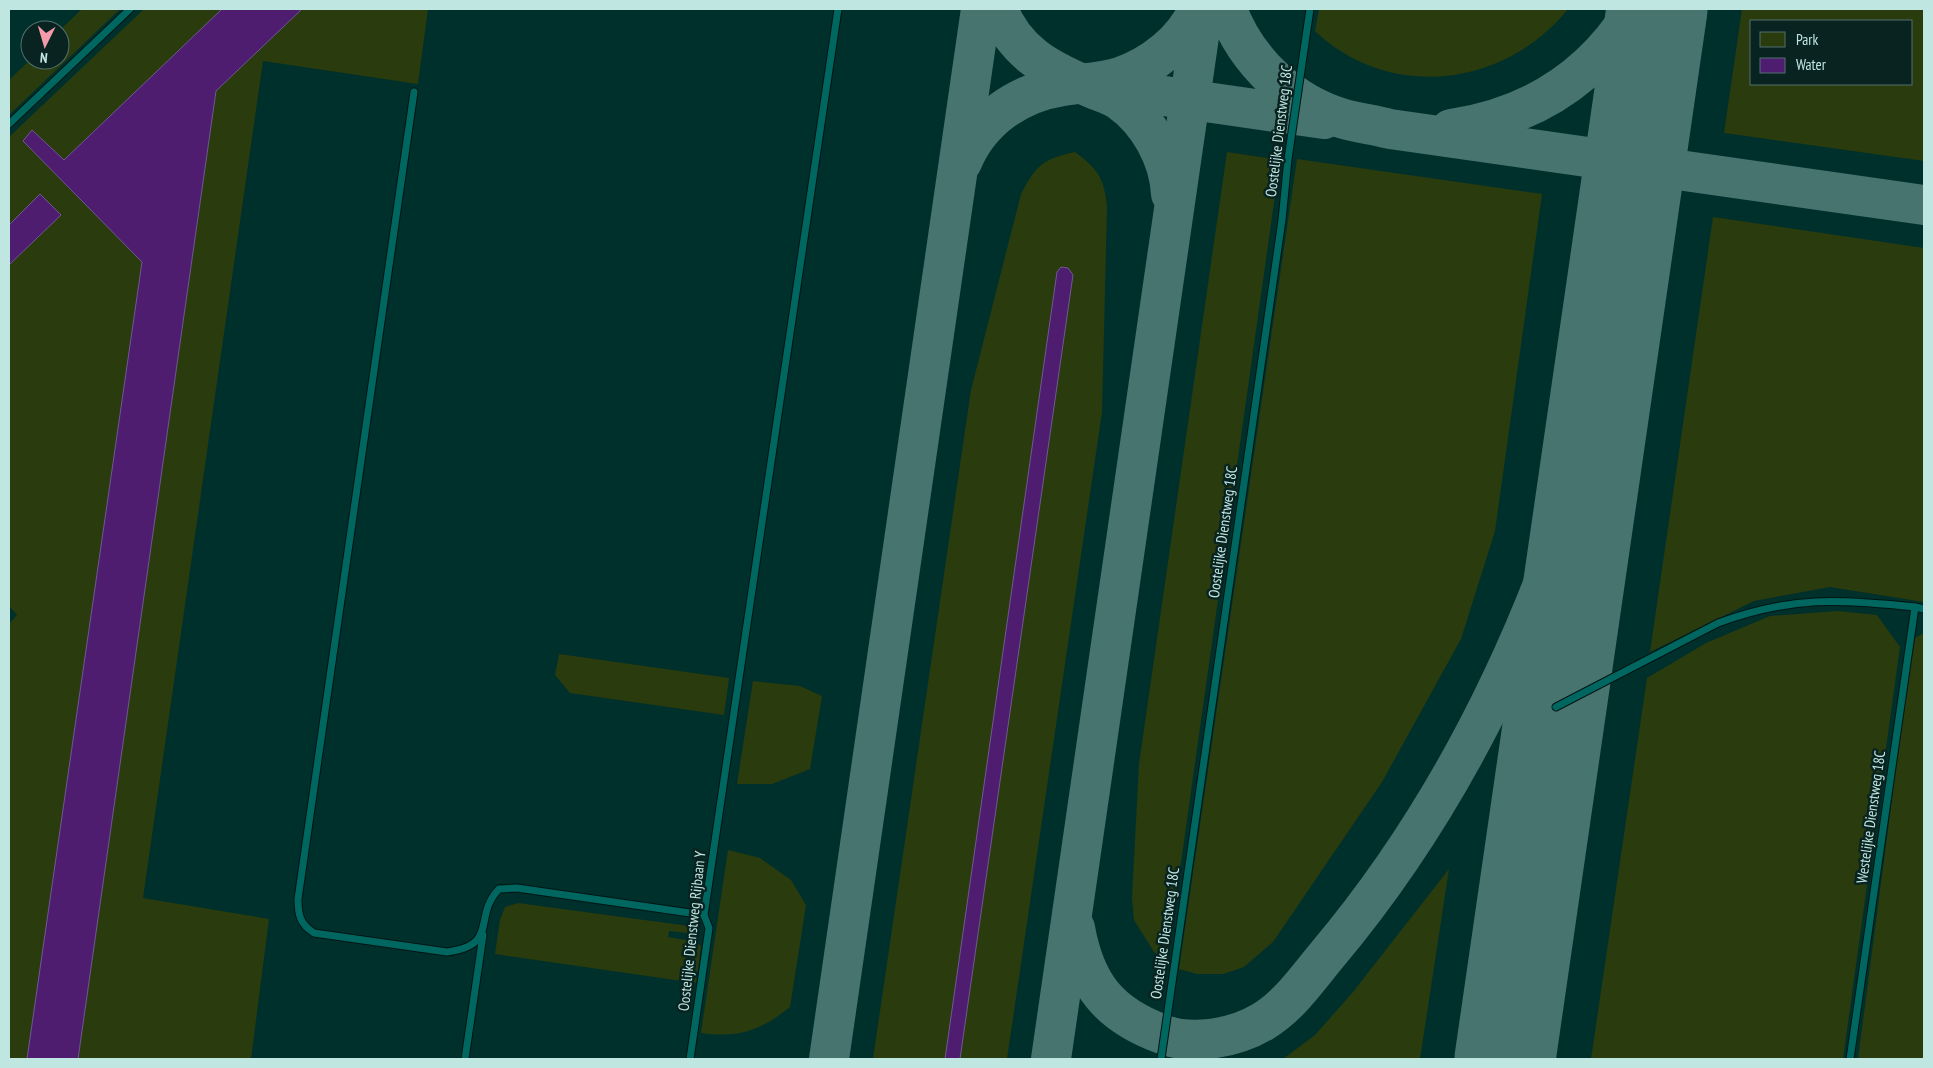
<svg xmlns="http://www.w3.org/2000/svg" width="1933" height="1068" font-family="'PT Sans Narrow',sans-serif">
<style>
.green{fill:#2a3b0d;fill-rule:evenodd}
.water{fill:#4e1d70;stroke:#705992}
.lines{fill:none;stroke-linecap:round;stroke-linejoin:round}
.taxiway{stroke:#487470;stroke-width:40}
.runway{stroke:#487470;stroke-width:101}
.lane-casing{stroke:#001513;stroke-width:9}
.lane{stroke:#006660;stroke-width:7}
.labels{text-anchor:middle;stroke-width:5;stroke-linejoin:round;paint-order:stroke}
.street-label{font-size:15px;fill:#c0e6e2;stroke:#092321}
</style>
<rect width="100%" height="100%" fill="#00302c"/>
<!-- green -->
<g class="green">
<polygon points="82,9 120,9 9,115 9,80 30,60 60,60 60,30"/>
<polygon points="144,9 222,9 64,160 32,130 23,141 142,261 27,1059 9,1059 9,624 17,615 9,606 9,265 61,215 40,195 9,224 9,137"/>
<polygon points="302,9 428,9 418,84 263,61 143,898 269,919 251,1059 78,1059 216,91"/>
<path d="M1319 9H1568C1505 87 1390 102 1315 31Z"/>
<path d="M1742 9H1924V161L1724 133ZM1752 21H1912V84H1752Z"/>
<path d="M1075 152C1098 169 1104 178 1107 207L1102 412 1007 1059H873L971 390 1021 194C1036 165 1043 159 1075 152Z"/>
<polygon points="1227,152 1280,160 1167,962 1154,952 1134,920 1132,898 1139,764"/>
<polygon points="1297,159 1542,194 1495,531 1461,639 1382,782 1273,942 1244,967 1223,974 1197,974 1179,969"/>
<polygon points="1713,217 1924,248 1924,602 1830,587 1754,601 1650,652"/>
<polygon points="1838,611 1877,615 1900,647 1843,1059 1591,1059 1647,678 1706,643 1770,616"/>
<polygon points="1924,633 1924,1059 1858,1059 1913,639"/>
<polygon points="559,654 729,678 724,715 570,693 555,675"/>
<polygon points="753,681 800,686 822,696 810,769 772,784 737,784"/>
<path d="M728 850 760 858 791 880 806 905 790 1007C760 1031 739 1038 701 1033Z"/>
<polygon points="1449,869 1420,1059 1283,1059 1315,1035 1353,992"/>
<polygon points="518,903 689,926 698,934 669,931 668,937 692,941 701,946 696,983 495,954 500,920 505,907"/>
</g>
<!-- water -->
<g class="water">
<polygon points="222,9 302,9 216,91 78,1059 27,1059 142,262 23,141 32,130 64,160"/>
<polygon points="40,194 61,215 9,265 9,225"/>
<polygon points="1061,267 1068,268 1073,275 960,1059 945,1059 1057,272"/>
</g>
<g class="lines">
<!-- taxiway -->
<g class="taxiway">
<path d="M998 9C1015 52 1047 69 1087 86 1097 91 1110 94 1119 100 1149 121 1169 158 1171 194"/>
<path d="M1227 9C1246 61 1291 104 1344 119 1359 123 1375 125 1390 129L1924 205"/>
<polyline points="1081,84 1324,119"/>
<path d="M1451 129C1531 117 1593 78 1635 9"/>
<path d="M962 162C980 119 1018 93 1063 86 1082 83 1102 83 1120 77 1152 66 1185 41 1198 9"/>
<path d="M1075 928C1085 984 1108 1014 1162 1034 1192 1046 1235 1038 1262 1022 1289 1006 1307 979 1327 955 1423 841 1496 708 1549 569 1578 493 1593 412 1611 332"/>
<polyline points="829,1059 981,9"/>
<polyline points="1051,1059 1203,9"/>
<polyline points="1502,1059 1512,1012"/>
</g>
<!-- runway -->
<polyline class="runway" points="1505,1059 1657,9"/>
<!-- lane casing -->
<g class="lane-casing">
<g id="lane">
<path d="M414 92 298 899C298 915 300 924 314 933L447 952C500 945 472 917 499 889L517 888 704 915"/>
<polyline points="9,124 130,9"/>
<polyline points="1915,607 1924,609"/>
<path d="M1556 707 1718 623C1792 596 1839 599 1915 607L1850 1059"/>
<polyline points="465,1059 483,935"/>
<polyline points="690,1059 709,928 704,915 838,9"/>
<polyline points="1161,1059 1282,220 1288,159 1310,9"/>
</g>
</g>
<!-- lane -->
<use href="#lane" class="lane"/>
</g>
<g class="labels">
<!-- street labels -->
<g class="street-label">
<text transform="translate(1279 131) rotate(-83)" y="5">Oostelijke Dienstweg 18C</text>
<text transform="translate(1223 532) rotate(-82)" y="5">Oostelijke Dienstweg 18C</text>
<text transform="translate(1871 817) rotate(-82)" y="5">Westelijke Dienstweg 18C</text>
<text transform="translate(692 931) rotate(-84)" y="5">Oostelijke Dienstweg Rijbaan Y</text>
<text transform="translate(1165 933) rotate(-82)" y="5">Oostelijke Dienstweg 18C</text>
</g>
</g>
<!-- border -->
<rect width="1933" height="1068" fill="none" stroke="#c0e6e2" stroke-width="20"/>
<!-- legend -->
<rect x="1750" y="20" width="162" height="65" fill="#092321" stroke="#52716e"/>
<rect x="1760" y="32" width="25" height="15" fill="#2a3b0d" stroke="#52716e"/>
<text x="1796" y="45" font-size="15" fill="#c0e6e2">Park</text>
<rect x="1760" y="58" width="25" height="15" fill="#4e1d70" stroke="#52716e"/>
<text x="1796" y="70" font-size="15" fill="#c0e6e2">Water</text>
<!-- north arrow -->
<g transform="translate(45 45) rotate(185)"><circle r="24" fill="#092321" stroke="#52716e"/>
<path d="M0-4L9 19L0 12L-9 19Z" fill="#f39aab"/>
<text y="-8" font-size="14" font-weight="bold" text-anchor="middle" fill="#c0e6e2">N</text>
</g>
</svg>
